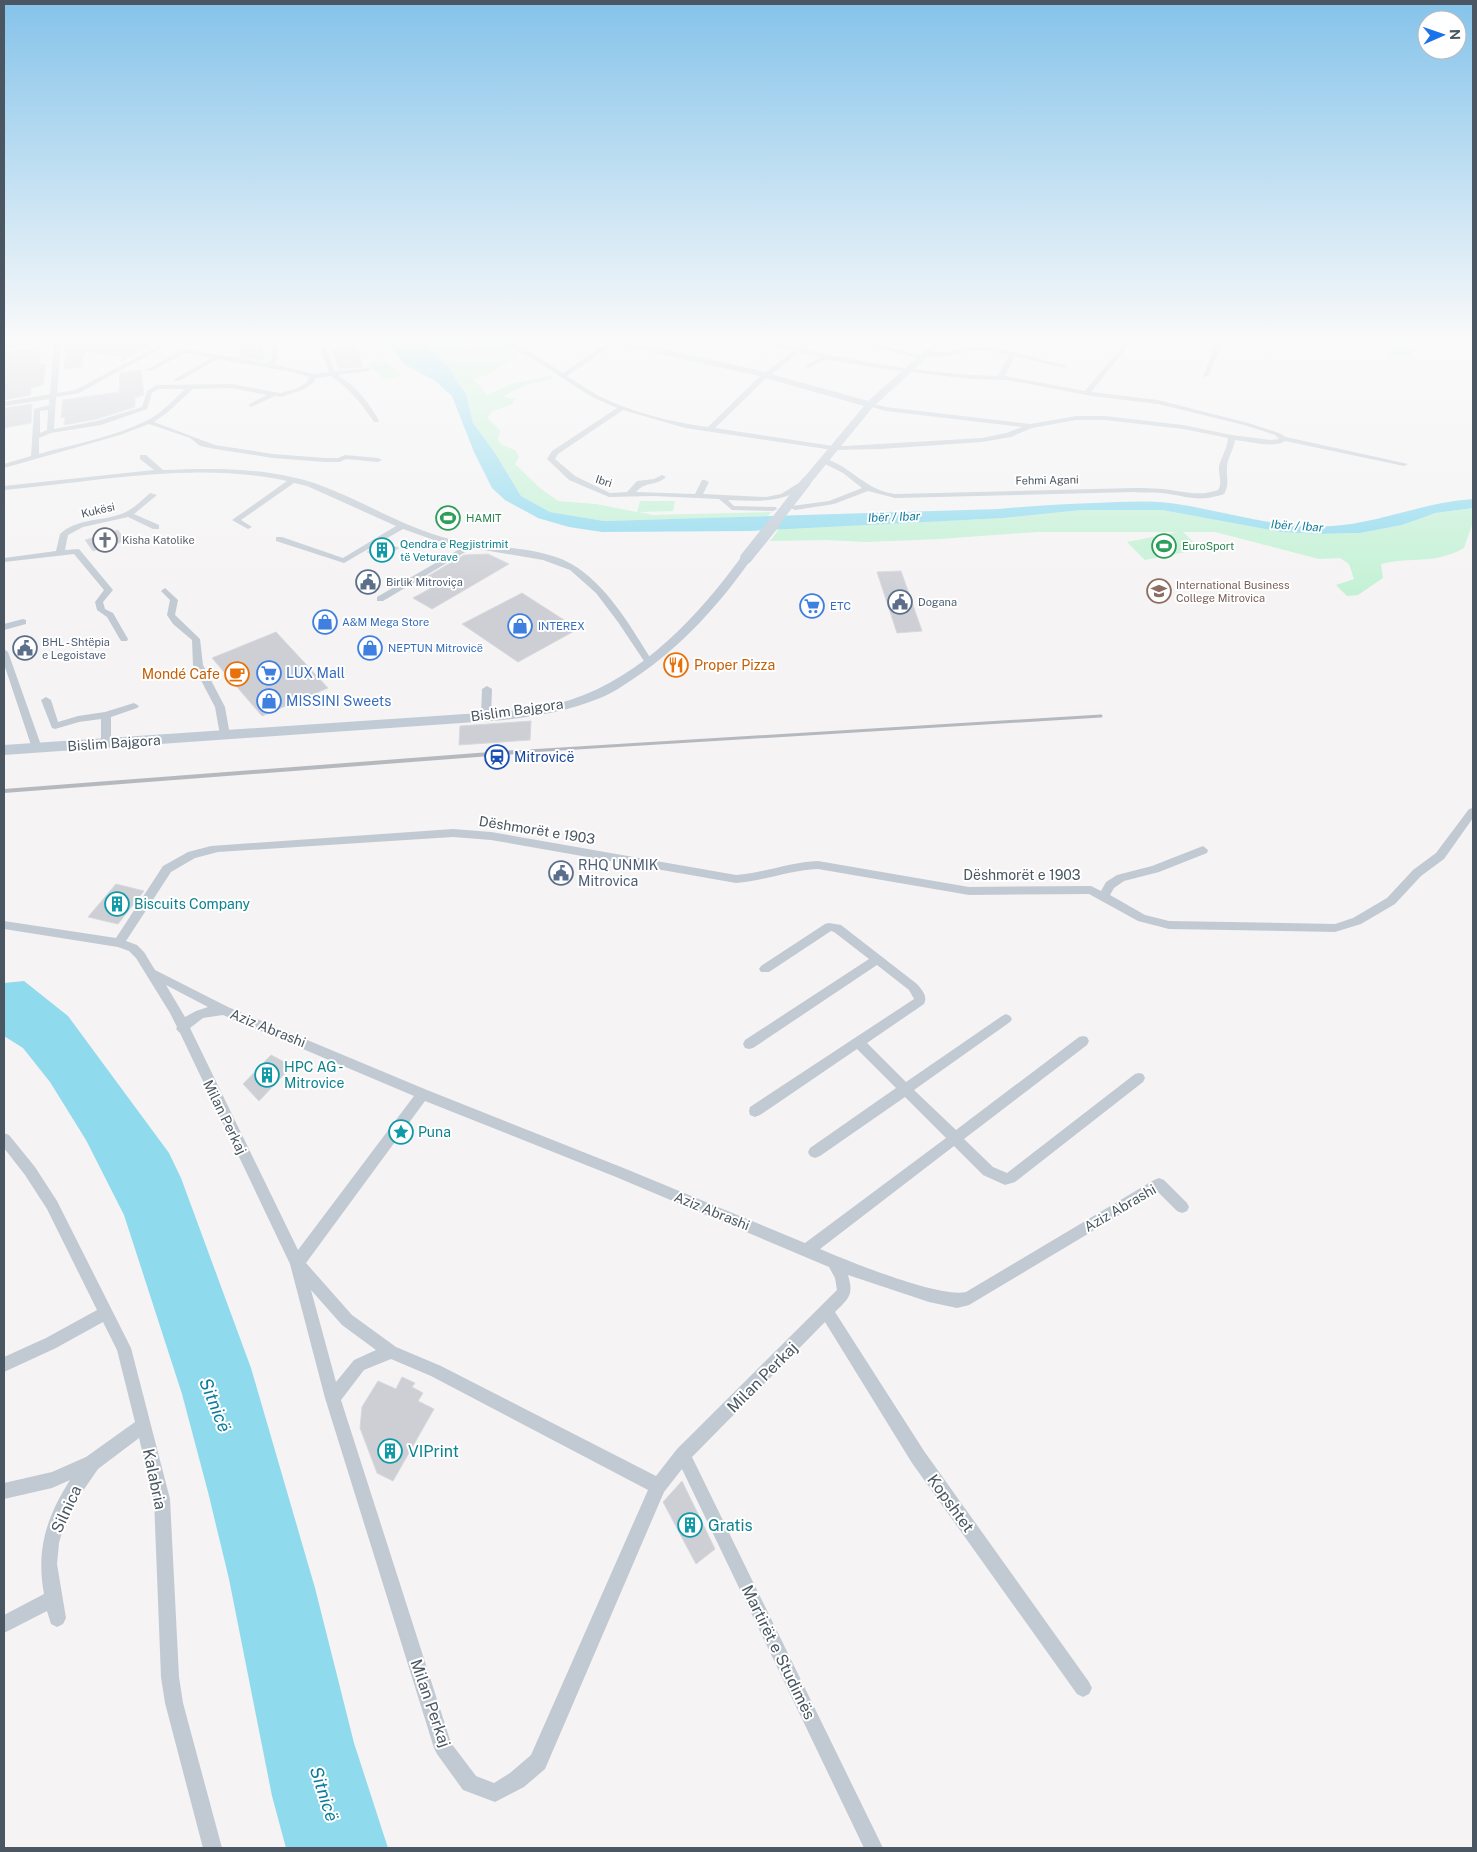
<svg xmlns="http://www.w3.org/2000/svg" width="1477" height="1852" font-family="'Public Sans',sans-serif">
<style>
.green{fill:#c3f1d5}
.water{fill:#90daee}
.building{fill:#cdcfd5;stroke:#d7d9de}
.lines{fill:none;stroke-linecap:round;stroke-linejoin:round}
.street{fill:#c1cad2;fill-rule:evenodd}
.secondary{fill:#c1cbd6;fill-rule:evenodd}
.rail-far1{stroke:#b5b8bd;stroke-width:3}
.rail{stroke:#b5b8bd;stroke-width:4}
.secondary-bridge-far1{stroke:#c1cbd6;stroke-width:10}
.secondary-bridge{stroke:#c1cbd6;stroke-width:12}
.labels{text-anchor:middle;stroke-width:4;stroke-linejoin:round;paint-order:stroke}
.far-street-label{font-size:11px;fill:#4a5661;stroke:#fff}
.far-leisure-label{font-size:11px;fill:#27864d;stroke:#fff;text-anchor:start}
.far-worship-label{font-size:11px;fill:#5b616d;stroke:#fff;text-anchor:start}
.far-culture-label{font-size:11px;fill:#0d838f;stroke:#fff;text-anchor:start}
.far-service-label{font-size:11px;fill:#4e5e75;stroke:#fff;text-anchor:start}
.far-education-label{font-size:11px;fill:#785e54;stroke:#fff;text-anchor:start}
.far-shop-label{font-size:11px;fill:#366cbe;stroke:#fff;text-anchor:start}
.far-water-label{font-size:12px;font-style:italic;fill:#0c7c9b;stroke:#fff}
.food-label{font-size:14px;fill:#c56008;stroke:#fff;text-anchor:start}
.shop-label{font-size:14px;fill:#366cbe;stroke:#fff;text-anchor:start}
.street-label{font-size:14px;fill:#4a5661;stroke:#fff}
.transit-label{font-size:14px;fill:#164399;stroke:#fff;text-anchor:start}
.service-label{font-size:14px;fill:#4e5e75;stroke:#fff;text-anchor:start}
.culture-label{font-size:14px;fill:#0d838f;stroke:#fff;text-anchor:start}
.near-street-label{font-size:16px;fill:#4a5661;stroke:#fff}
.near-culture-label{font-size:16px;fill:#0d838f;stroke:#fff;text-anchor:start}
.near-water-label{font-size:18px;font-style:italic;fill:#0c7c9b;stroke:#fff}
</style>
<rect width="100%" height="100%" fill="#f5f3f3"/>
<!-- green -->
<g class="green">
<polygon points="424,339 468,339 470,342 461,344 466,351 494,344 518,353 512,356 514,359 498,367 496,371 474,379 487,395 509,385 551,375 553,379 528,384 503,396 507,398 515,399 513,404 492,411 487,418 500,430 498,440 502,445 515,450 519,457 515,464 540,488 558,501 596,504 637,512 640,501 675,501 673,511 639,512 652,515 771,512 768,516 750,517 604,521 550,512 521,496 495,453 473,423 466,394 455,378 451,369 429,349"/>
<polygon points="1391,347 1409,347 1414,351 1409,357 1400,358 1388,356"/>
<polygon points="383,359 402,375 385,380 366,364"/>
<path d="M1473 508V522L1464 548C1434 565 1412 556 1381 564L1383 578 1358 595 1347 596 1336 585 1354 579 1349 564 1340 558 1319 559 1215 532H1183L1201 549 1145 560 1127 542 1178 532H1037L940 539 866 542 826 540 770 541 780 528 1004 518 1082 510H1162L1281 532 1319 534 1360 533 1402 525 1437 513Z"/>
</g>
<!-- water -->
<g class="water">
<path d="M385 339H424L429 349 451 369 455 378 466 394 473 423 495 453 521 496 550 512 604 521 999 509C1031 506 1062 504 1094 503 1119 502 1144 500 1170 503 1223 510 1277 530 1332 526 1380 523 1425 502 1473 499V508L1436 513 1402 525 1360 533 1319 534 1281 532 1162 510H1082L1004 518 749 531 602 532 569 527 538 518 505 500 492 488 474 452 452 396 434 380 405 365Z"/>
<polygon points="24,981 68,1016 169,1153 181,1178 251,1368 315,1588 354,1743 388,1848 286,1848 272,1796 229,1579 208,1492 182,1394 124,1215 86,1140 50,1082 23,1048 4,1036 4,983"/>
</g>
<!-- building -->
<g class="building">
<polygon points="240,339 261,339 264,361 241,357"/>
<polygon points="126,340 151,345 121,362 122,357 86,351 86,356 83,356 82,367 64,369 66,348 63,347 63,345 89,343 93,341 114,347"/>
<polygon points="356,346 363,367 338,369 333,350"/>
<polygon points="41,347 39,365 46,364 43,385 31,388 31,395 4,400 4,352"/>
<polygon points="141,370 144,395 135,398 135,407 97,419 64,425 65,417 61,418 63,400 119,392 120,373"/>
<polygon points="32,404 31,423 4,428 4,408"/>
<polygon points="118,530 125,541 93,551 85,540"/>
<polygon points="385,543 399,548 383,558 367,552"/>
<polygon points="488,554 509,564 432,609 413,598 440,583 428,576 464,555"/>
<polygon points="901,571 922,631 897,633 877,572"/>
<polygon points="522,593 578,629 518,662 462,624"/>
<polygon points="276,632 328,688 262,716 212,658"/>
<polygon points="531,721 530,740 459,745 460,726"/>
<polygon points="116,884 144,891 118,924 88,917"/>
<polygon points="271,1055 292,1066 259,1101 243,1084"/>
<polygon points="402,1377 415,1383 412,1387 423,1393 418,1401 434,1409 393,1481 377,1473 360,1428 362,1407 378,1381 396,1389"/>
<polygon points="682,1481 715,1549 696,1564 663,1502"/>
</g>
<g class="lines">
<!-- street -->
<g class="street">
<path d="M55 339H92L89 341 61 343 57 393 75 390 171 339H178L79 393 56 397 54 429 97 421 142 407 147 391 157 385 231 384 281 393 298 388 307 382 309 377 293 372 218 359 179 381H175V379L211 358 185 353 151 371 146 370 184 349 267 363 272 359 271 342 274 340 277 342 278 359 273 364 313 374 329 372 320 349 325 348 335 371 370 368 371 369 368 371 338 375C356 387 369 402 379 421L378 422H374C361 403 350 389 331 376L316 378 312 384 302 390 281 397 275 396 251 407 249 406V404L267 395 231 388 193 389 168 412 154 422 215 445 273 454 325 458H338L345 455 378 458 382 460 378 462 346 459 340 462H325L273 458 215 449 200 446 190 438 149 424 120 435 4 468V464L31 456 34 409 49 405V399L4 406V402L50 394 54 343 4 349V345ZM185 389C173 400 162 413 146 421 114 437 74 444 39 454V438L51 433 101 425 147 409 152 393 158 389ZM48 410 47 430 40 433V411Z"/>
<polygon points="278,339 288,339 280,342"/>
<path d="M494 339C515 339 545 362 563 373L612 340 629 339 616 343 567 376C577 382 587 389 597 395 630 412 671 422 708 427L757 379 793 351 748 339H759L797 348 811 339H818L803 349C866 364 933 374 998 376L1009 355C1000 354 991 351 982 350 965 349 938 363 923 354L926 352H946L980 346 1013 352 1067 366 1064 368 1015 356 1005 376 1085 391 1128 339H1134L1091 392 1158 400 1248 423 1279 433 1286 437 1408 464 1404 466 1285 441C1273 449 1249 441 1235 440 1234 449 1228 457 1227 466 1226 477 1230 484 1224 494 1197 503 1188 496 1162 493 1153 492 1143 493 1134 492L895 498 868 491 834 504 795 510 791 508 792 506 829 501 862 488 843 473 821 462V458H824C852 467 865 490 895 494L1134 488C1143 488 1153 488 1162 489 1183 491 1198 497 1218 490 1223 483 1218 474 1219 466 1221 458 1227 449 1228 438L1183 429 1105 420H1076L1032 428 1011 437 982 442 881 449 833 450 685 428 623 410 558 454 555 459 575 476 610 493 627 492 637 481 654 479 662 475 666 477C655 487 647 480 636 492L695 494 702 480H705L709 482 703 494 766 497 781 494 802 481 809 483C785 504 757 501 728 500L734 506 776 507 777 509 773 511 732 510 719 499 653 496 609 497 569 480 547 459 552 451 617 408 592 397 533 359ZM799 352 820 357 807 365 806 366 809 368 826 359 871 367 970 379 1008 380 1092 396 1158 404 1244 425 1275 435 1279 439 1271 440 1232 435 1183 425 1105 416H1076L1030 424 886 407 870 403 867 405 868 406 886 411 1022 427 1006 433 982 438 845 446H833L715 428 762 382Z"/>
<polygon points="847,339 857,339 925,357 922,359"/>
<polygon points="1215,339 1221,339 1218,354 1208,376 1203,377 1212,354"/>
<path d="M140 455H146L163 470C213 468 268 467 317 484 364 501 404 528 453 540 491 549 545 545 578 568 611 591 632 629 653 662L649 665 646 664 618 622 596 593 570 570 543 560 472 548 383 601H377V597L463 547 434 540 403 529 344 563 276 541V537H282L343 558 396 526 307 486 294 483 241 520 252 527 248 529 232 520 287 481C193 461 98 482 4 490V486L154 470 140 459Z"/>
<path d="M150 493 157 495 134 514 159 525V529H153L128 517 83 527 68 535 65 550 79 549 113 590 103 602 105 609 113 613 128 639 127 641H121L107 617 97 610 95 602 104 590 74 554 4 562V558L56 551 60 534C76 519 99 521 118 515 132 511 140 502 150 493Z"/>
<polygon points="165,588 178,600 175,615 200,639 203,665 225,707 230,735 228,737 222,737 220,735 215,707 193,665 192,640 173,624 167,615 170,600 161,591"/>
<polygon points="23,619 26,620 26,624 4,630 4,624"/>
<polygon points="4,649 8,652 42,748 40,750 37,751 32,748 4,664"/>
<polygon points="487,686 492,689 491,716 486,719 481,716 482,689"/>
<polygon points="46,697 51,700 58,722 78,716 105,712 134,703 139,706 137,708 111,717 111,743 106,746 101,743 101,719 79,722 55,729 52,728 41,700"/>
<path d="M1473 808V818L1444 859 1421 876 1395 904 1361 924 1335 932 1169 929 1138 921 1089 894 969 895 818 869C790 870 764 881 736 883L491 840 453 837 218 852 195 858 171 872 126 941 137 945 144 952 155 970 228 1007 427 1090 626 1169 805 1243 946 1138 905 1097 820 1156 815 1158 810 1156 808 1152 810 1148 896 1088 857 1049 760 1115 755 1117 750 1115 749 1111 750 1107 914 999 909 990 877 965 753 1048 749 1049 745 1048 743 1044 745 1040 869 959 834 932 831 931 769 972H761L759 969 761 966 825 924 829 923 841 925 917 984C922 990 928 996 924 1004L867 1043 906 1082 1002 1016 1006 1014 1010 1016 1012 1019 1010 1022 914 1090 956 1130 1079 1037 1083 1036 1087 1037 1089 1041 1087 1045 964 1139 993 1167 1007 1173 1135 1074 1139 1073 1143 1074 1145 1078 1143 1082 1015 1182 1005 1185 983 1175 954 1146 820 1249C848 1261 939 1298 966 1292L1154 1180 1159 1178 1164 1180 1187 1203 1189 1207 1187 1211 1182 1213 1177 1211 1158 1192 969 1305 957 1308 929 1302 848 1275C854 1295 849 1298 835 1312L924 1451 1089 1682 1092 1688 1089 1694 1083 1697 1077 1694 912 1463 825 1322 692 1457 883 1848H864L682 1469 664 1492 545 1769 524 1787 495 1802 463 1790 437 1754 434 1748 325 1398 290 1264 180 1033 176 1029 177 1027 170 1013 136 958 129 951 118 947 4 929V921L116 938 163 866 188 852 211 846 453 829 491 832 736 875C764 873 790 862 818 861L969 887 1091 886 1101 891 1106 882 1117 875 1152 866 1203 846 1208 850 1207 853 1159 872 1124 881 1114 888 1110 895 1145 915 1169 921 1335 924 1353 918 1387 898 1413 870 1436 853 1469 809ZM166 985 208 1007 196 1011 185 1017ZM223 1015 414 1096 298 1250 190 1028 203 1018ZM425 1101 616 1177 829 1267 835 1278 837 1290 677 1449 656 1476 441 1366 396 1347 352 1315 306 1263ZM311 1290 342 1325 376 1350 354 1360 336 1382ZM391 1359 431 1376 648 1490 531 1755 510 1773 494 1783 476 1776 451 1743 341 1400 364 1370Z"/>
<path d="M4 1133 9 1135 35 1167 57 1201 131 1348 170 1499 179 1677 183 1703 222 1848H203L165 1703 161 1677 154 1499 139 1438 98 1469 76 1501 65 1521 59 1543 57 1564 66 1618 63 1624 57 1627 51 1624 47 1611 4 1633V1615L44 1594C36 1550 46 1518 70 1480L52 1488 4 1499V1483L52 1472 86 1457 135 1422 117 1350 103 1322 56 1348 4 1372V1357L46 1338 97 1310 47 1209 25 1175 4 1148Z"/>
</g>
<!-- secondary -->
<g class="secondary">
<polygon points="600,339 616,339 757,370 868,401 938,339 947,339 873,407 810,484 806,485 801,482 802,480 864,406 755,375 604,342"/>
<path d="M746 554 752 558C719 605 683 645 636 677 624 685 613 693 600 698 569 711 537 716 504 720L4 755V745L480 713C510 711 541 709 570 700 642 677 699 615 742 556Z"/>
</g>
<!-- rail-far1 -->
<polyline class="rail-far1" points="496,753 1101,716"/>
<!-- rail -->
<polyline class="rail" points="4,791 517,752"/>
<!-- secondary-bridge-far1 -->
<polyline class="secondary-bridge-far1" points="774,523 806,482"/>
<!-- secondary-bridge -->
<polyline class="secondary-bridge" points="746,558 775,522"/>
</g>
<!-- sky -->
<linearGradient id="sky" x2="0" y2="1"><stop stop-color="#85c3ea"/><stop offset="0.57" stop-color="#fafafa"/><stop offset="1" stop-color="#fafafa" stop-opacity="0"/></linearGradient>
<rect width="1477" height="598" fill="url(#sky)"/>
<!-- icons -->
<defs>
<g id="stadium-ring" transform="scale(1.25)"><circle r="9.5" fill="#fff" stroke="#2e9e5b" stroke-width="1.5"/><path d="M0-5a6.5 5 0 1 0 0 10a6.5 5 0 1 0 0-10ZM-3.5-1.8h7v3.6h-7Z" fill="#2e9e5b"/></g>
<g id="church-ring" transform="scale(1.25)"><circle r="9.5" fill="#fff" stroke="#6b7280" stroke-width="1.5"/><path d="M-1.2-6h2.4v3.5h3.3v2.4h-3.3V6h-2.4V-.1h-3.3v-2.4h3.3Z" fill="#6b7280"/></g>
<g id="building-ring" transform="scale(1.25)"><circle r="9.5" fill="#fff" stroke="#0f9aa8" stroke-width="1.5"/><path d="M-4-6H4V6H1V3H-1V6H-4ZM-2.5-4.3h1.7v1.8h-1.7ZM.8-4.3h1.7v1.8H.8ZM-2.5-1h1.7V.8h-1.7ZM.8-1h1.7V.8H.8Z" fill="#0f9aa8"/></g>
<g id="civic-ring" transform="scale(1.25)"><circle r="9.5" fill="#fff" stroke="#5c6f8a" stroke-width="1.5"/><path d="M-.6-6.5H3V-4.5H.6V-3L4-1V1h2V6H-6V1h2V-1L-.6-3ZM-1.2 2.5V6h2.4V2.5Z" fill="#5c6f8a"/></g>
<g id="university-ring" transform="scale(1.25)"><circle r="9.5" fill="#fff" stroke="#8d6e63" stroke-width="1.5"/><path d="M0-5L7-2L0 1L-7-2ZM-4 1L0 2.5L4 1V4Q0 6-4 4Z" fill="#8d6e63"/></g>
<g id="supermarket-ring" transform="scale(1.25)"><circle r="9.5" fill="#fff" stroke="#3f7fe0" stroke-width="1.5"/><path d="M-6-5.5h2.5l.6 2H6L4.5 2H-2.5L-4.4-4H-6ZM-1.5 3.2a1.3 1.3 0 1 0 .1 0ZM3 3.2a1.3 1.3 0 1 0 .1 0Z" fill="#3f7fe0"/></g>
<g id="shop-ring" transform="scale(1.25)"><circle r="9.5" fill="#fff" stroke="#3f7fe0" stroke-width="1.5"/><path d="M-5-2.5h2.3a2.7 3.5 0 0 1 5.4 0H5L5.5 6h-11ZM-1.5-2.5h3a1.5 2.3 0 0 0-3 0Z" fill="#3f7fe0"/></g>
<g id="restaurant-ring" transform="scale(1.25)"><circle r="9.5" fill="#fff" stroke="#e8710a" stroke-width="1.5"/><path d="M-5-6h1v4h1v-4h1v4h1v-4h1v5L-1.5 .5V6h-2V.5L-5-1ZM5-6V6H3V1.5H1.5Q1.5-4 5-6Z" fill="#e8710a"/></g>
<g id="cafe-ring" transform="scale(1.25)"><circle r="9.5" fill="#fff" stroke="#e8710a" stroke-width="1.5"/><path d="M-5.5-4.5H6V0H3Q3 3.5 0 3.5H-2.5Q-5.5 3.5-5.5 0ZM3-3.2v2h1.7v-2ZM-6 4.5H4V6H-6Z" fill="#e8710a"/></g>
<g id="station-ring" transform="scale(1.25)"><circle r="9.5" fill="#fff" stroke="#1a4fb4" stroke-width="1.5"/><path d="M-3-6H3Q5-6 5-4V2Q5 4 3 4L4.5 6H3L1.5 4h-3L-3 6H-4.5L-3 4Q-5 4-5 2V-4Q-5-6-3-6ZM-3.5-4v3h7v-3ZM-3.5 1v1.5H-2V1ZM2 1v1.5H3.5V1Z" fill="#1a4fb4"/></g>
<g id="sight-ring" transform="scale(1.25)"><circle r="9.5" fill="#fff" stroke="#0f9aa8" stroke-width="1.5"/><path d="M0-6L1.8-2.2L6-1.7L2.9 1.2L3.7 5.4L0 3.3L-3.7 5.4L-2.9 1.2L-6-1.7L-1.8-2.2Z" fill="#0f9aa8"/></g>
</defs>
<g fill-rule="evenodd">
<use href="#stadium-ring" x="448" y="518"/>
<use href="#church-ring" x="105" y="540"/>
<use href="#stadium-ring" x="1164" y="546"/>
<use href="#building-ring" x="382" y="550"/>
<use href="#civic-ring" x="368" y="582"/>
<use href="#university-ring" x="1159" y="591"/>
<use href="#civic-ring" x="900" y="602"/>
<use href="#supermarket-ring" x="812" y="606"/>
<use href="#shop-ring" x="325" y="622"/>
<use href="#shop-ring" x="520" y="626"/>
<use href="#civic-ring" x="25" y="648"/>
<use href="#shop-ring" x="370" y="648"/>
<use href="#restaurant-ring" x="676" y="665"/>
<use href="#supermarket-ring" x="269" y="673"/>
<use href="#cafe-ring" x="237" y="674"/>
<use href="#shop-ring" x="269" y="701"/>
<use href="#station-ring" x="497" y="757"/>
<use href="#civic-ring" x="561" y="873"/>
<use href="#building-ring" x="117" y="904"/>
<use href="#building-ring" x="267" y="1075"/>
<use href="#sight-ring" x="401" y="1132"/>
<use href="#building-ring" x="390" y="1451"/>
<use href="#building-ring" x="690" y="1525"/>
</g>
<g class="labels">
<!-- far-street labels -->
<g class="far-street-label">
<text transform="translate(1047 480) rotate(-1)" y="4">Fehmi Agani</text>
<text transform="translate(604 481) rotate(18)" y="4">Ibri</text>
<text transform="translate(98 510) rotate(-13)" y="4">Kukësi</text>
</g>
<!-- far-leisure labels -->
<g class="far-leisure-label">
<text x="466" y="522">HAMIT</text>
<text x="1182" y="550">EuroSport</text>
</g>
<!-- far-worship labels -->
<g class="far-worship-label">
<text x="122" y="544">Kisha Katolike</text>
</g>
<!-- far-culture labels -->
<g class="far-culture-label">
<text x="400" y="548">Qendra e Regjistrimit<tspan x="400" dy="13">të Veturave</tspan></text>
</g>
<!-- far-service labels -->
<g class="far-service-label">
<text x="386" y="586">Birlik Mitroviça</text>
<text x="918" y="606">Dogana</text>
<text x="42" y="646">BHL - Shtëpia<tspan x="42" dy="13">e Legoistave</tspan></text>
</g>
<!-- far-education labels -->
<g class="far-education-label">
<text x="1176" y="589">International Business<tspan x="1176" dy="13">College Mitrovica</tspan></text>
</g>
<!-- far-shop labels -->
<g class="far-shop-label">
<text x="830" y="610">ETC</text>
<text x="342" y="626">A&amp;M Mega Store</text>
<text x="538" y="630">INTEREX</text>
<text x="388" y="652">NEPTUN Mitrovicë</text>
</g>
<!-- far-water labels -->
<g class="far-water-label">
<text transform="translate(894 517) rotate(-2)" y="4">Ibër / Ibar</text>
<text transform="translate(1297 526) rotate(4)" y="4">Ibër / Ibar</text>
</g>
<!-- food labels -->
<g class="food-label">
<text x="694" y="670">Proper Pizza</text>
<text x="220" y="679" text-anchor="end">Mondé Cafe</text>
</g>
<!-- shop labels -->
<g class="shop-label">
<text x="286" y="678">LUX Mall</text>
<text x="286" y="706">MISSINI Sweets</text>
</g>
<!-- street labels -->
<g class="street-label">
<text transform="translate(517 710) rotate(-8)" y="5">Bislim Bajgora</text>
<text transform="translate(114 743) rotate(-4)" y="5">Bislim Bajgora</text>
<text transform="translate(537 830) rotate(9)" y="5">Dëshmorët e 1903</text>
<text x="1022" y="880">Dëshmorët e 1903</text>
<text transform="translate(268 1028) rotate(22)" y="5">Aziz Abrashi</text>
<text transform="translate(225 1117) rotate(64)" y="5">Milan Perkaj</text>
<text transform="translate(1120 1208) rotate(-30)" y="5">Aziz Abrashi</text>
<text transform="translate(712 1211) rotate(22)" y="5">Aziz Abrashi</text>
</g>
<!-- transit labels -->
<g class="transit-label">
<text x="514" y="762">Mitrovicë</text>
</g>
<!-- service labels -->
<g class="service-label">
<text x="578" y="870">RHQ UNMIK<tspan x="578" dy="16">Mitrovica</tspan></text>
</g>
<!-- culture labels -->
<g class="culture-label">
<text x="134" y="909">Biscuits Company</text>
<text x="284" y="1072">HPC AG -<tspan x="284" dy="16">Mitrovice</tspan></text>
<text x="418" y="1137">Puna</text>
</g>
<!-- near-street labels -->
<g class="near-street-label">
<text transform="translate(762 1377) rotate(-45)" y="6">Milan Perkaj</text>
<text transform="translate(155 1479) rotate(78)" y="6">Kalabria</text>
<text transform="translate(951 1503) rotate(54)" y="6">Kopshtet</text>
<text transform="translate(66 1509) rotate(-65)" y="6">Silnica</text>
<text transform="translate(779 1652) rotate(64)" y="6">Martirët e Studimës</text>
<text transform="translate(431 1703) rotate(71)" y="6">Milan Perkaj</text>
</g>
<!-- near-culture labels -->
<g class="near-culture-label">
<text x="408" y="1457">VIPrint</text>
<text x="708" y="1531">Gratis</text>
</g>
<!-- near-water labels -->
<g class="near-water-label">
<text transform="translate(215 1405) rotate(68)" y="6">Sitnicë</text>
<text transform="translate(324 1794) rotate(72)" y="6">Sitnicë</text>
</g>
</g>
<!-- border -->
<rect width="1477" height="1852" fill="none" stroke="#4a5661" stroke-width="10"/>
<!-- north arrow -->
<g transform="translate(1442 35) rotate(88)"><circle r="24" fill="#ffffff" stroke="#b7bbc0"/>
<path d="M0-4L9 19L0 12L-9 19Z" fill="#1a73e8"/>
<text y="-8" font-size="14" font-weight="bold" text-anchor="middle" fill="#4a5661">N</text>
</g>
</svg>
